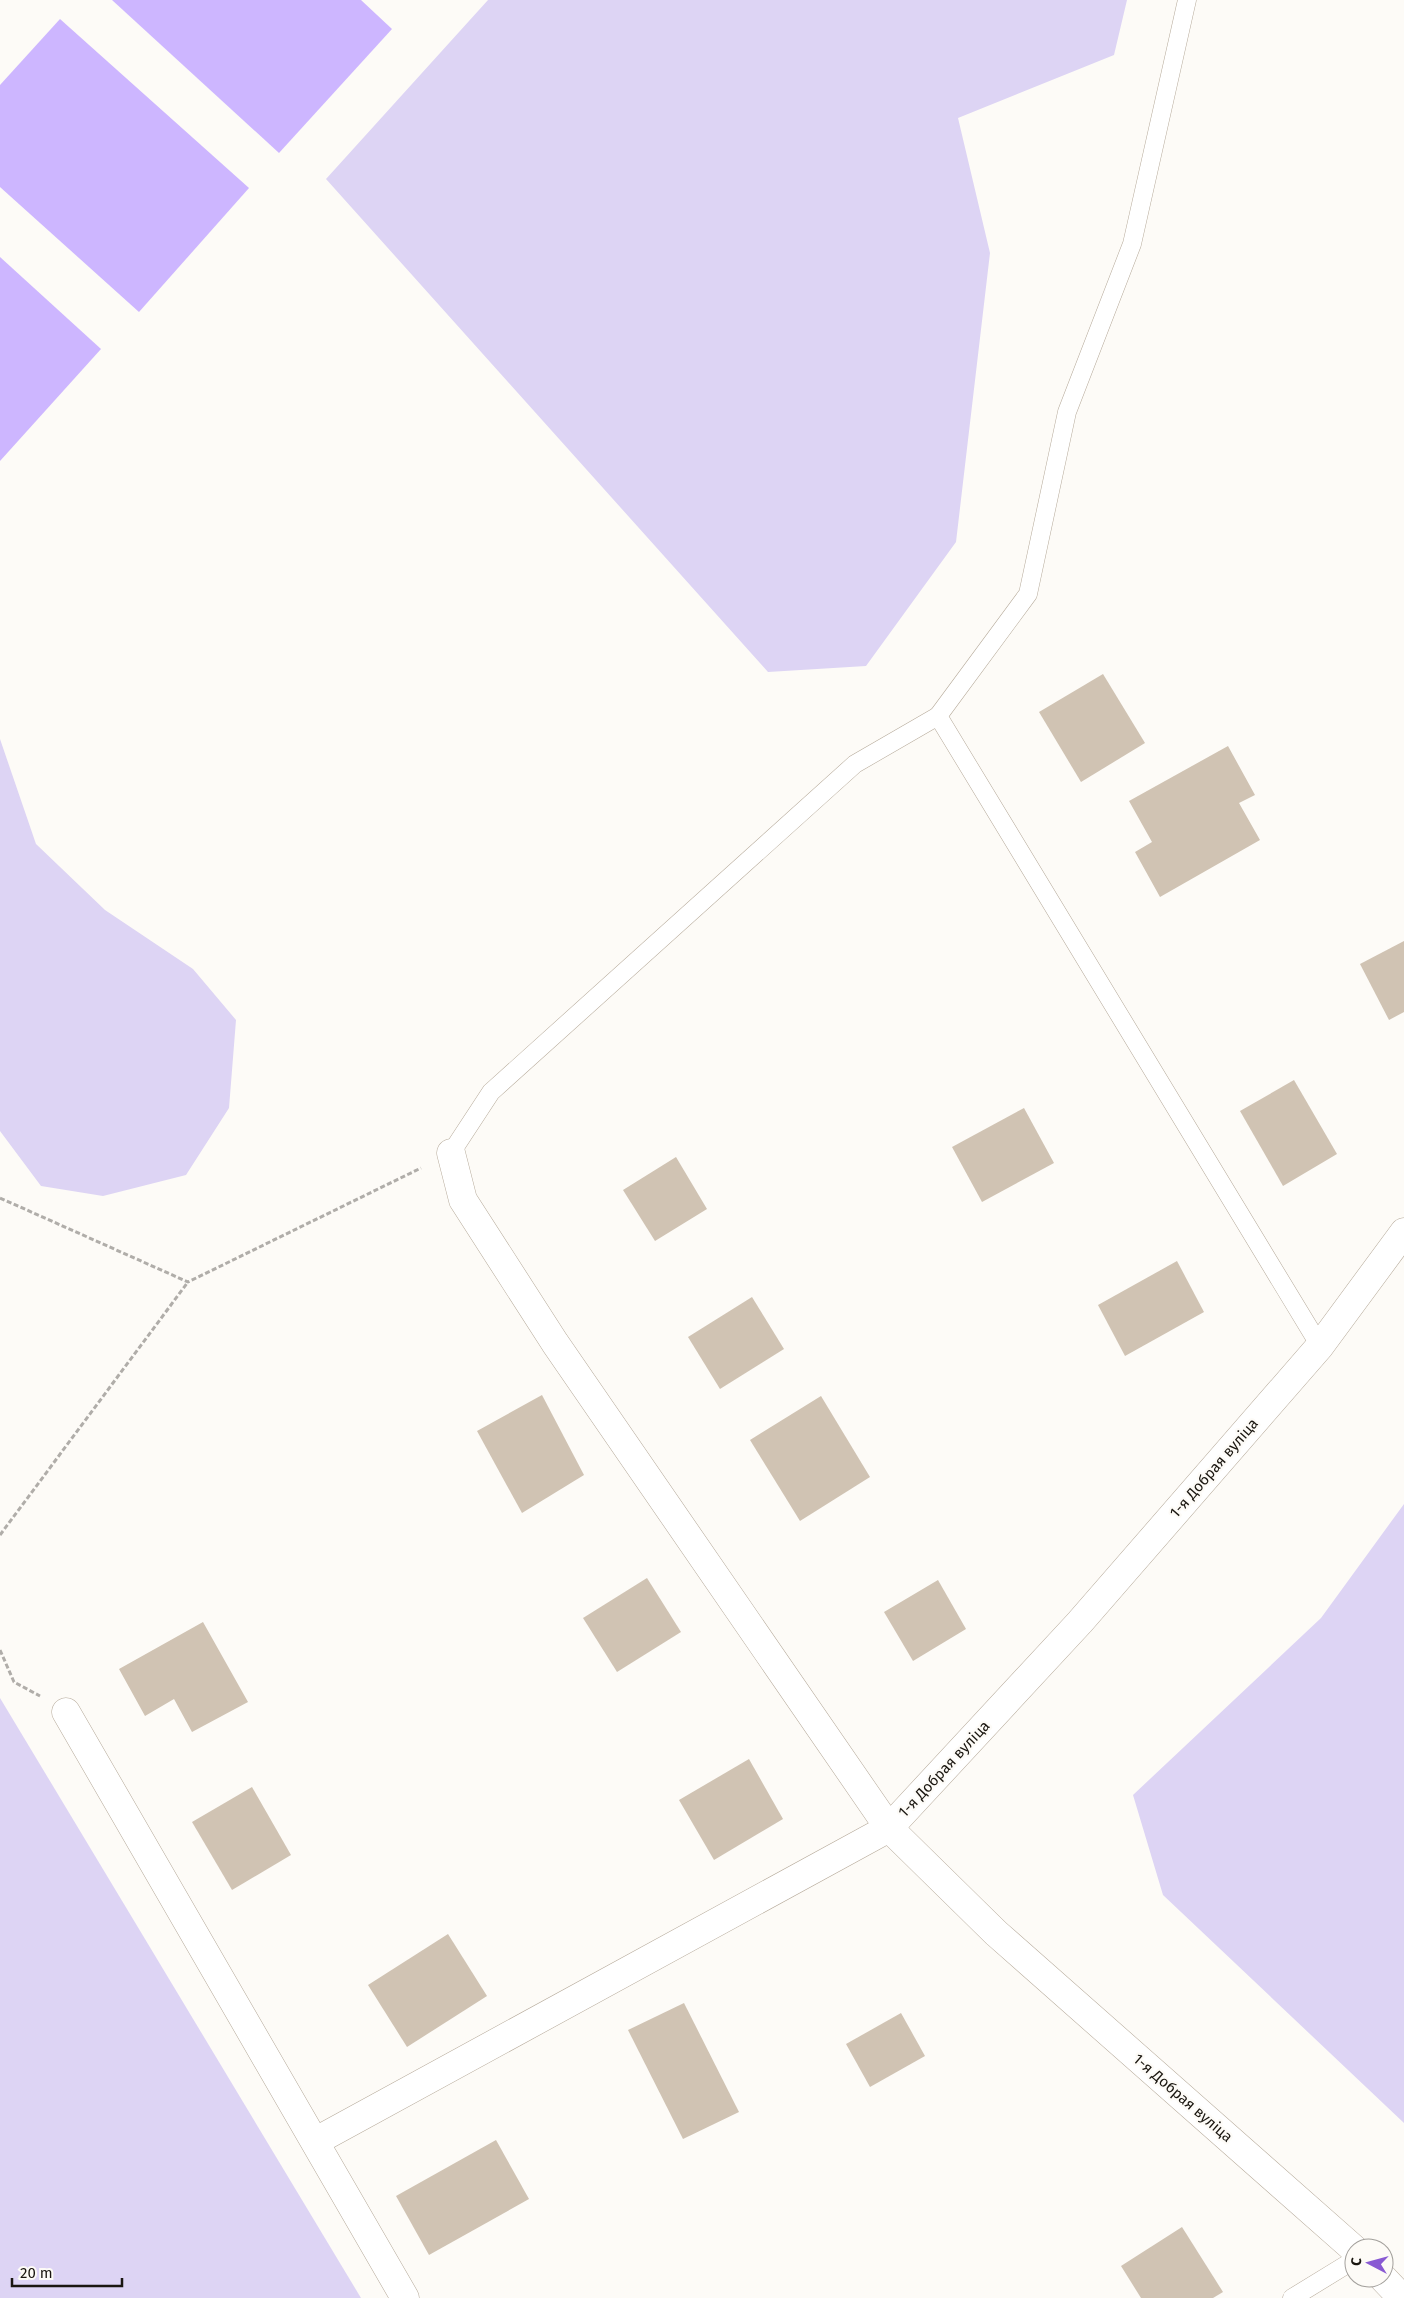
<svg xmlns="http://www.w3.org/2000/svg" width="1404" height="2298" font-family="'Fira Sans',sans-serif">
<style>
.green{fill:#ddd4f4}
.water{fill:#cdb6ff}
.building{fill:#d0c3b3}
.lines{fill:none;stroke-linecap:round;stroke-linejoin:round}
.service-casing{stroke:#b5a999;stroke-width:19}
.minor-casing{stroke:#b5a999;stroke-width:29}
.path{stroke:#b0ada9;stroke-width:3;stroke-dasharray:5 2.5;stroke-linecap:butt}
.service{stroke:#fff;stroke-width:18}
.minor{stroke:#fff;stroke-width:28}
.labels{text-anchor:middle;stroke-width:4.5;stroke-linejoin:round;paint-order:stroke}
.street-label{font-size:15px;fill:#1a1610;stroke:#fdfbf7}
</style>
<rect width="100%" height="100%" fill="#fdfbf7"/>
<!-- green -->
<g class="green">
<polygon points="488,0 1127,0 1114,55 958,118 990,253 956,542 866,666 768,672 326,179"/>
<polygon points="0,739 36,844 105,910 193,969 236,1020 229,1108 186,1175 103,1196 41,1186 0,1131"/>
<polygon points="1404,1504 1404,2123 1163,1895 1133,1795 1321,1618"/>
<polygon points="0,1698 361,2298 0,2298"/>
</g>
<!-- water -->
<g class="water">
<polygon points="112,0 361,0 392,29 279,153"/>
<polygon points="60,19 249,188 139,312 0,187 0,85"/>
<polygon points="0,257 101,349 0,461"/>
</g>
<!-- building -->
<g class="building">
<polygon points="1103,674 1145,743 1081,782 1039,712"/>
<polygon points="1228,746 1255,795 1239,803 1260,840 1160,897 1135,852 1152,842 1129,801"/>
<polygon points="1404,941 1404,1012 1389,1020 1360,964"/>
<polygon points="1294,1080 1337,1154 1283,1186 1240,1111"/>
<polygon points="1024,1108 1054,1163 982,1202 952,1147"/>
<polygon points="676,1157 707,1209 655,1241 623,1190"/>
<polygon points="1177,1261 1204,1312 1125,1356 1098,1305"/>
<polygon points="752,1297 784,1349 720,1389 688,1337"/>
<polygon points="542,1395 584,1475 522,1513 477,1431"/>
<polygon points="821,1396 870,1477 800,1521 750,1440"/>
<polygon points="647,1578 681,1632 617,1672 583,1618"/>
<polygon points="938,1580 966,1629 913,1661 884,1612"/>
<polygon points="203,1622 248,1702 192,1732 174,1699 145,1716 119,1669"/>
<polygon points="749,1759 783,1819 714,1860 679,1800"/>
<polygon points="252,1787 291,1855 232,1890 192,1822"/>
<polygon points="448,1934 487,1996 407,2047 368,1985"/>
<polygon points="684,2003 739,2112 683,2139 628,2030"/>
<polygon points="901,2013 925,2056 870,2087 846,2044"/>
<polygon points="496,2140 529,2199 429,2255 396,2196"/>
<polygon points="1182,2227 1223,2292 1213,2298 1141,2298 1121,2266"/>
</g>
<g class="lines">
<!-- service casing -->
<g class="service-casing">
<g id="service">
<polyline points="1187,0 1132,244 1067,412 1028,594 938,716 1320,1346"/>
<polyline points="451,1153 491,1092 855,764 938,716"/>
<polyline points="1292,2298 1354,2260"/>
</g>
</g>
<!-- minor casing -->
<g class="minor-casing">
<g id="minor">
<polyline points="451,1153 463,1200 555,1343 889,1828 996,1933 1354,2249"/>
<polyline points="66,1712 405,2298"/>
<polyline points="316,2141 889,1828 1080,1622 1320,1346 1404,1232"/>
<polyline points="1383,2278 1402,2298"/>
</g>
</g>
<!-- path -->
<g class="path">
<polyline points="0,1198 188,1282 421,1168"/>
<polyline points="0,1535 188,1282"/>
<polyline points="0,1650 14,1682 40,1696"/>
</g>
<!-- service -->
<use href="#service" class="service"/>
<!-- minor -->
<use href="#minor" class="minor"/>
</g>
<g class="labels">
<!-- street labels -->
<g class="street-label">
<text transform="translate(1214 1468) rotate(-49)" y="5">1-я Добрая вуліца</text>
<text transform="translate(944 1769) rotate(-47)" y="5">1-я Добрая вуліца</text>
<text transform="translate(1183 2098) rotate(41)" y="5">1-я Добрая вуліца</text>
</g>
</g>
<!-- north arrow -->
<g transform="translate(1369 2263) rotate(276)"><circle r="24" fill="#fdfbf7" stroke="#a29f9b"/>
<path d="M0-4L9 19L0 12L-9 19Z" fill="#895ad3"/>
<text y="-8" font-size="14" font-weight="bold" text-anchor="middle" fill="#1a1610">С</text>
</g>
<!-- scale -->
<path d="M12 2278v8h110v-8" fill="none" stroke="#1a1610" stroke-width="2.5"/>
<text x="20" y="2278" font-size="15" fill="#1a1610" stroke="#fdfbf7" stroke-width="4" paint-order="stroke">20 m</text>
</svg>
